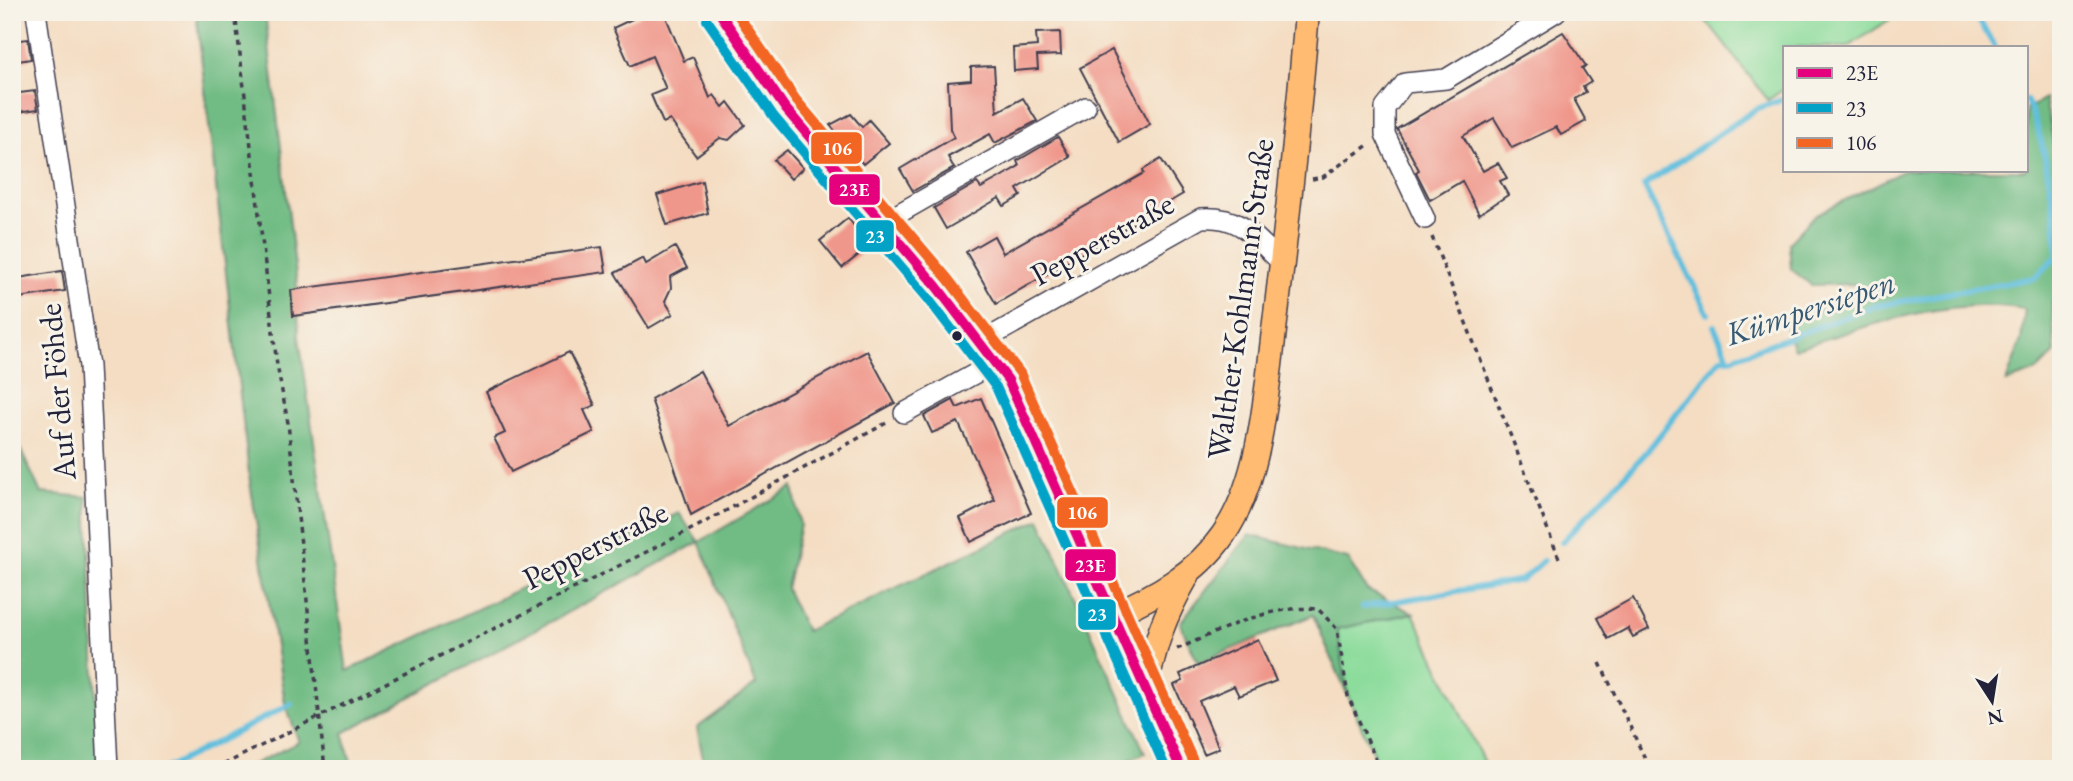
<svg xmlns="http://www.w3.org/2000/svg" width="2073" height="781" font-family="'EB Garamond',serif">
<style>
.green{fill:#8cdc9c;stroke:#577f6c;stroke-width:2}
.forest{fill:#71bc84;stroke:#4a6f60;stroke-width:2}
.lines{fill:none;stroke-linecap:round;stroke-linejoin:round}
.stream{stroke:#5fbedd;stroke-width:6}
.building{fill:#f0978b}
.minor-casing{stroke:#423e4f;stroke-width:22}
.major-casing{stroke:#423e4f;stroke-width:27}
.path{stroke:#423e4f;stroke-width:3.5;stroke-dasharray:5 5;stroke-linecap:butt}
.minor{stroke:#fff;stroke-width:19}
.major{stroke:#ffbb71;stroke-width:24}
.bus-1-casing{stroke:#f7f3e8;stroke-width:16}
.bus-2-casing{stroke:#f7f3e8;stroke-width:16}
.bus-3-casing{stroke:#f7f3e8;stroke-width:16}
.bus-1{stroke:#e5007d;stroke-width:10}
.bus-2{stroke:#02a2c7;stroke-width:10}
.bus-3{stroke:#f26522;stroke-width:10}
.bus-dot{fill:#22223b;stroke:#f7f3e8;stroke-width:2.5}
.labels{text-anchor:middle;stroke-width:6;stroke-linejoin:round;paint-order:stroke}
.street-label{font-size:32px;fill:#22223b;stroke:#f7f3e8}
.water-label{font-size:33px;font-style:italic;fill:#375974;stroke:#f7f3e8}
.line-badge{stroke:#f7f3e8;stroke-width:2.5}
.badge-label{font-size:19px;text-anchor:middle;font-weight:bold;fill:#fff}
</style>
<rect width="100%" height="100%" fill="#f7f3e8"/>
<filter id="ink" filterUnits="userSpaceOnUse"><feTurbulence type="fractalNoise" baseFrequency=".0143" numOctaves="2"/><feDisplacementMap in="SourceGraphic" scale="14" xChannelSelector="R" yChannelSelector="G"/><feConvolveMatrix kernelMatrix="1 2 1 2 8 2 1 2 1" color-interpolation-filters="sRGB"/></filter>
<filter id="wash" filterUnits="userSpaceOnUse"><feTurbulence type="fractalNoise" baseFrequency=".00686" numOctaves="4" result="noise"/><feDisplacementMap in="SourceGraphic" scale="28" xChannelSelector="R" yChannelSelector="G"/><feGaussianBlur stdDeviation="1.57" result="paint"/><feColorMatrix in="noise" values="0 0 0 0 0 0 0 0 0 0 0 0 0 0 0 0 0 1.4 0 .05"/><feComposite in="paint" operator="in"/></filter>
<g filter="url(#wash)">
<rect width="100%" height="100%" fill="#f4ddc2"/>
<!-- green -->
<g class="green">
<polygon points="1699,12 1901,12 1848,47 1784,47 1784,89 1768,100"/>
<polygon points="1413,613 1487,769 1380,769 1348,696 1337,629"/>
</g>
<!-- forest -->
<g class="forest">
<polygon points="196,12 265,12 297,284 299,337 347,671 679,513 699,542 793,487 800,525 786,589 806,631 1040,519 1145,753 1111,769 705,769 697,728 756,684 699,542 343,733 353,769 303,769 302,763 289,769 244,769 299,742 285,703 250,482"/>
<path d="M2045 99 2061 183V293L2052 302 2055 353 2037 371 2006 382 2021 340 2025 309C1950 295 1865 327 1794 349L1786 328C1808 306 1834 311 1860 294L1857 284 1811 285 1791 269 1789 243 1815 215 1905 170H2026V109Z"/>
<polygon points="12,438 15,438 41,493 87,497 99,769 12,769"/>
<polygon points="1249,535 1348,559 1367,590 1413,613 1337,629 1348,696 1313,615 1198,663 1180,623"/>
</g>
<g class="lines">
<!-- stream -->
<g class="stream">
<polyline points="1974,12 1995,47"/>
<path d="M2026 100C2045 133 2056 216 2058 255"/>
<polyline points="1708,314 1644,186 1756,109 1784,99"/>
<polyline points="1714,326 1728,357"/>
<polyline points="1562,542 1644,455 1721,358 1729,359 1876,306 2034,278 2061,253"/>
<polyline points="1363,607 1522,580 1543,561"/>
<polyline points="165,769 291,704"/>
</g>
</g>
<g id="blocks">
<!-- building -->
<g class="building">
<polygon points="647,12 664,12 684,61 693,57 710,98 714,95 723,107 728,102 745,125 729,140 720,138 696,156 670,120 663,123 651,95 666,89 652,56 630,66 613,28"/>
<polygon points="1060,32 1061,55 1037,56 1038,69 1014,71 1013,48 1037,46 1036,33"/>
<polygon points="1563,32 1586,66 1582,68 1591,82 1583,87 1586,92 1574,99 1586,121 1561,135 1556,127 1512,148 1494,118 1463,136 1483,171 1498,163 1507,178 1500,181 1508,195 1479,214 1462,181 1430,200 1416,172 1419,170 1397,129"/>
<polygon points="28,39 31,59 12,62 12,41"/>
<polygon points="1112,50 1150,124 1119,142 1080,68"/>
<polygon points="994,66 997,112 1023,98 1037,121 995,143 990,134 948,157 954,168 913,191 900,169 954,137 950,129 948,82 971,80 971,67"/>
<polygon points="35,91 38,109 12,113 12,94"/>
<polygon points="851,114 862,127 869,120 889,143 863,164 830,125"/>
<polygon points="1058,137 1070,157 1017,189 1021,196 1004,206 999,198 946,229 934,208 977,183 981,188 999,178 1019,166 1017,161"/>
<polygon points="787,150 803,168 791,179 774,160"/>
<polygon points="1161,159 1183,194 996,304 966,252 994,236 1003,253 1144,173 1143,170"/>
<polygon points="702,181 708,213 667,225 657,195"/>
<polygon points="848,218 870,246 842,268 820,241"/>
<polygon points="602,247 606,272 293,316 291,290"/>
<polygon points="675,247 687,268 670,277 671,288 665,301 673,314 649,328 615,273 643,258 646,264"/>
<polygon points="62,271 65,291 12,299 12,279"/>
<polygon points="867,351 895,403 691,515 651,399 700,371 729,426"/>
<polygon points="569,352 595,405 584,410 594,432 511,472 494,438 505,433 486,392"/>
<polygon points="981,398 1031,513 971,542 960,518 995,500 958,422 932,433 924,416 953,400 957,408"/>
<polygon points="1633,598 1649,629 1633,637 1628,628 1608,639 1597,618"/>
<polygon points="1258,639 1276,681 1239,696 1234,686 1199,701 1219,748 1204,754 1174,685 1183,681 1180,674"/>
</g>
</g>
</g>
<g filter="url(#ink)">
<use href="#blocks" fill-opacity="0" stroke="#423e4f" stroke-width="2"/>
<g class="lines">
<!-- minor casing -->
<g class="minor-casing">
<g id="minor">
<polyline points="36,12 89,366 108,769"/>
<polyline points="719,12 739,47 780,102 973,328 1008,380 1112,615"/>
<polyline points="1425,219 1385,134 1385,108 1405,83 1446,79 1556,12"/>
<polyline points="882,223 1086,107"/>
<path d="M983 341 1201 218C1242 215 1254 237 1282 263"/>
<polyline points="904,413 996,362"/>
</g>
</g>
<!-- major casing -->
<g class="major-casing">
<g id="major">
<path d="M1146 689C1154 644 1164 616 1187 576"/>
<path d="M1181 769 1112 615C1155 596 1196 574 1223 535 1263 478 1267 383 1276 314 1288 214 1299 113 1307 12"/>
</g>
</g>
<!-- path -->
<g class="path">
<polyline points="235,12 277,365 288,423 325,769"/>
<polyline points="1312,179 1323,177 1368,145"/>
<polyline points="1432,237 1559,558"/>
<path d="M1177 649C1222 630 1269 604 1318 609L1337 629 1348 696 1380 769"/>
<polyline points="1600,663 1650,769"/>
<polyline points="215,769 698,526 890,421"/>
</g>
<!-- minor -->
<use href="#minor" class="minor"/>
<!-- major -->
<use href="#major" class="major"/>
<!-- bus-1 casing -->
<g class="bus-1-casing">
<polyline id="bus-1" points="719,12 785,108 937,287 1008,380 1181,769"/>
</g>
<!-- bus-2 casing -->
<g class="bus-2-casing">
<polyline id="bus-2" points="707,20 774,117 926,296 996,387 1166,769"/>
</g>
<!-- bus-3 casing -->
<g class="bus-3-casing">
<polyline id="bus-3" points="736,12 796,100 948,279 1020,373 1194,763"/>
</g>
<!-- bus-1 -->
<use href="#bus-1" class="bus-1"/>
<!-- bus-2 -->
<use href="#bus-2" class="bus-2"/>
<!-- bus-3 -->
<use href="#bus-3" class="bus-3"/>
</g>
</g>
<!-- markers -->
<circle class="bus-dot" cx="957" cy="336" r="6"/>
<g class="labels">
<!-- street labels -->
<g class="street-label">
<text transform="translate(1102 239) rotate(-29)" y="11">Pepperstraße</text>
<text transform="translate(1240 299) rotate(-82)" y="11">Walther-Kohlmann-Straße</text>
<text transform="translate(57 392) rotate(-95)" y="11">Auf der Föhde</text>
<text transform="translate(595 545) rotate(-27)" y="11">Pepperstraße</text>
</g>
<!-- water labels -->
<g class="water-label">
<text transform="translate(1810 307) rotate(-18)" y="12">Kümpersiepen</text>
</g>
</g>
<g class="line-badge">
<rect x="810" y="131" width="53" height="34" rx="7" fill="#f26522"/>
<rect x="828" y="173" width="53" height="33" rx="7" fill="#e5007d"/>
<rect x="855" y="219" width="40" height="34" rx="7" fill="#02a2c7"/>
<rect x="1056" y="496" width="53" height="33" rx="7" fill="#f26522"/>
<rect x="1064" y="548" width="53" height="34" rx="7" fill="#e5007d"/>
<rect x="1077" y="598" width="40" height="33" rx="7" fill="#02a2c7"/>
</g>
<g class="badge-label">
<text x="837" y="155">106</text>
<text x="854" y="196">23E</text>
<text x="875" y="243">23</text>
<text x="1082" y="519">106</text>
<text x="1090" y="572">23E</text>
<text x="1097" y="621">23</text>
</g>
<!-- margin -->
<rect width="2073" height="781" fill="none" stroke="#f7f3e8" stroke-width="42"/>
<!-- legend -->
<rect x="1783" y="46" width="245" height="126" fill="#f7f3e8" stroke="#a29fa3" stroke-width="2"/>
<rect x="1797" y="68" width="35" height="10" fill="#e5007d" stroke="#a29fa3" stroke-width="2"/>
<text x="1846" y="80" font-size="21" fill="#22223b">23E</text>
<rect x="1797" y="103" width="35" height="10" fill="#02a2c7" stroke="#a29fa3" stroke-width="2"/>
<text x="1846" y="116" font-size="21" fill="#22223b">23</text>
<rect x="1797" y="138" width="35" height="10" fill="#f26522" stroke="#a29fa3" stroke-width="2"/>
<text x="1846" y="150" font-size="21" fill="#22223b">106</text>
<!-- north arrow -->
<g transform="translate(1992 701) rotate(168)" stroke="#f7f3e8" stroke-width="5" paint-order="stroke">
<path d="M0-5L12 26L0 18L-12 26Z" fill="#22223b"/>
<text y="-10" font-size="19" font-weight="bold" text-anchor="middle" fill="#22223b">N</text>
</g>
</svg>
